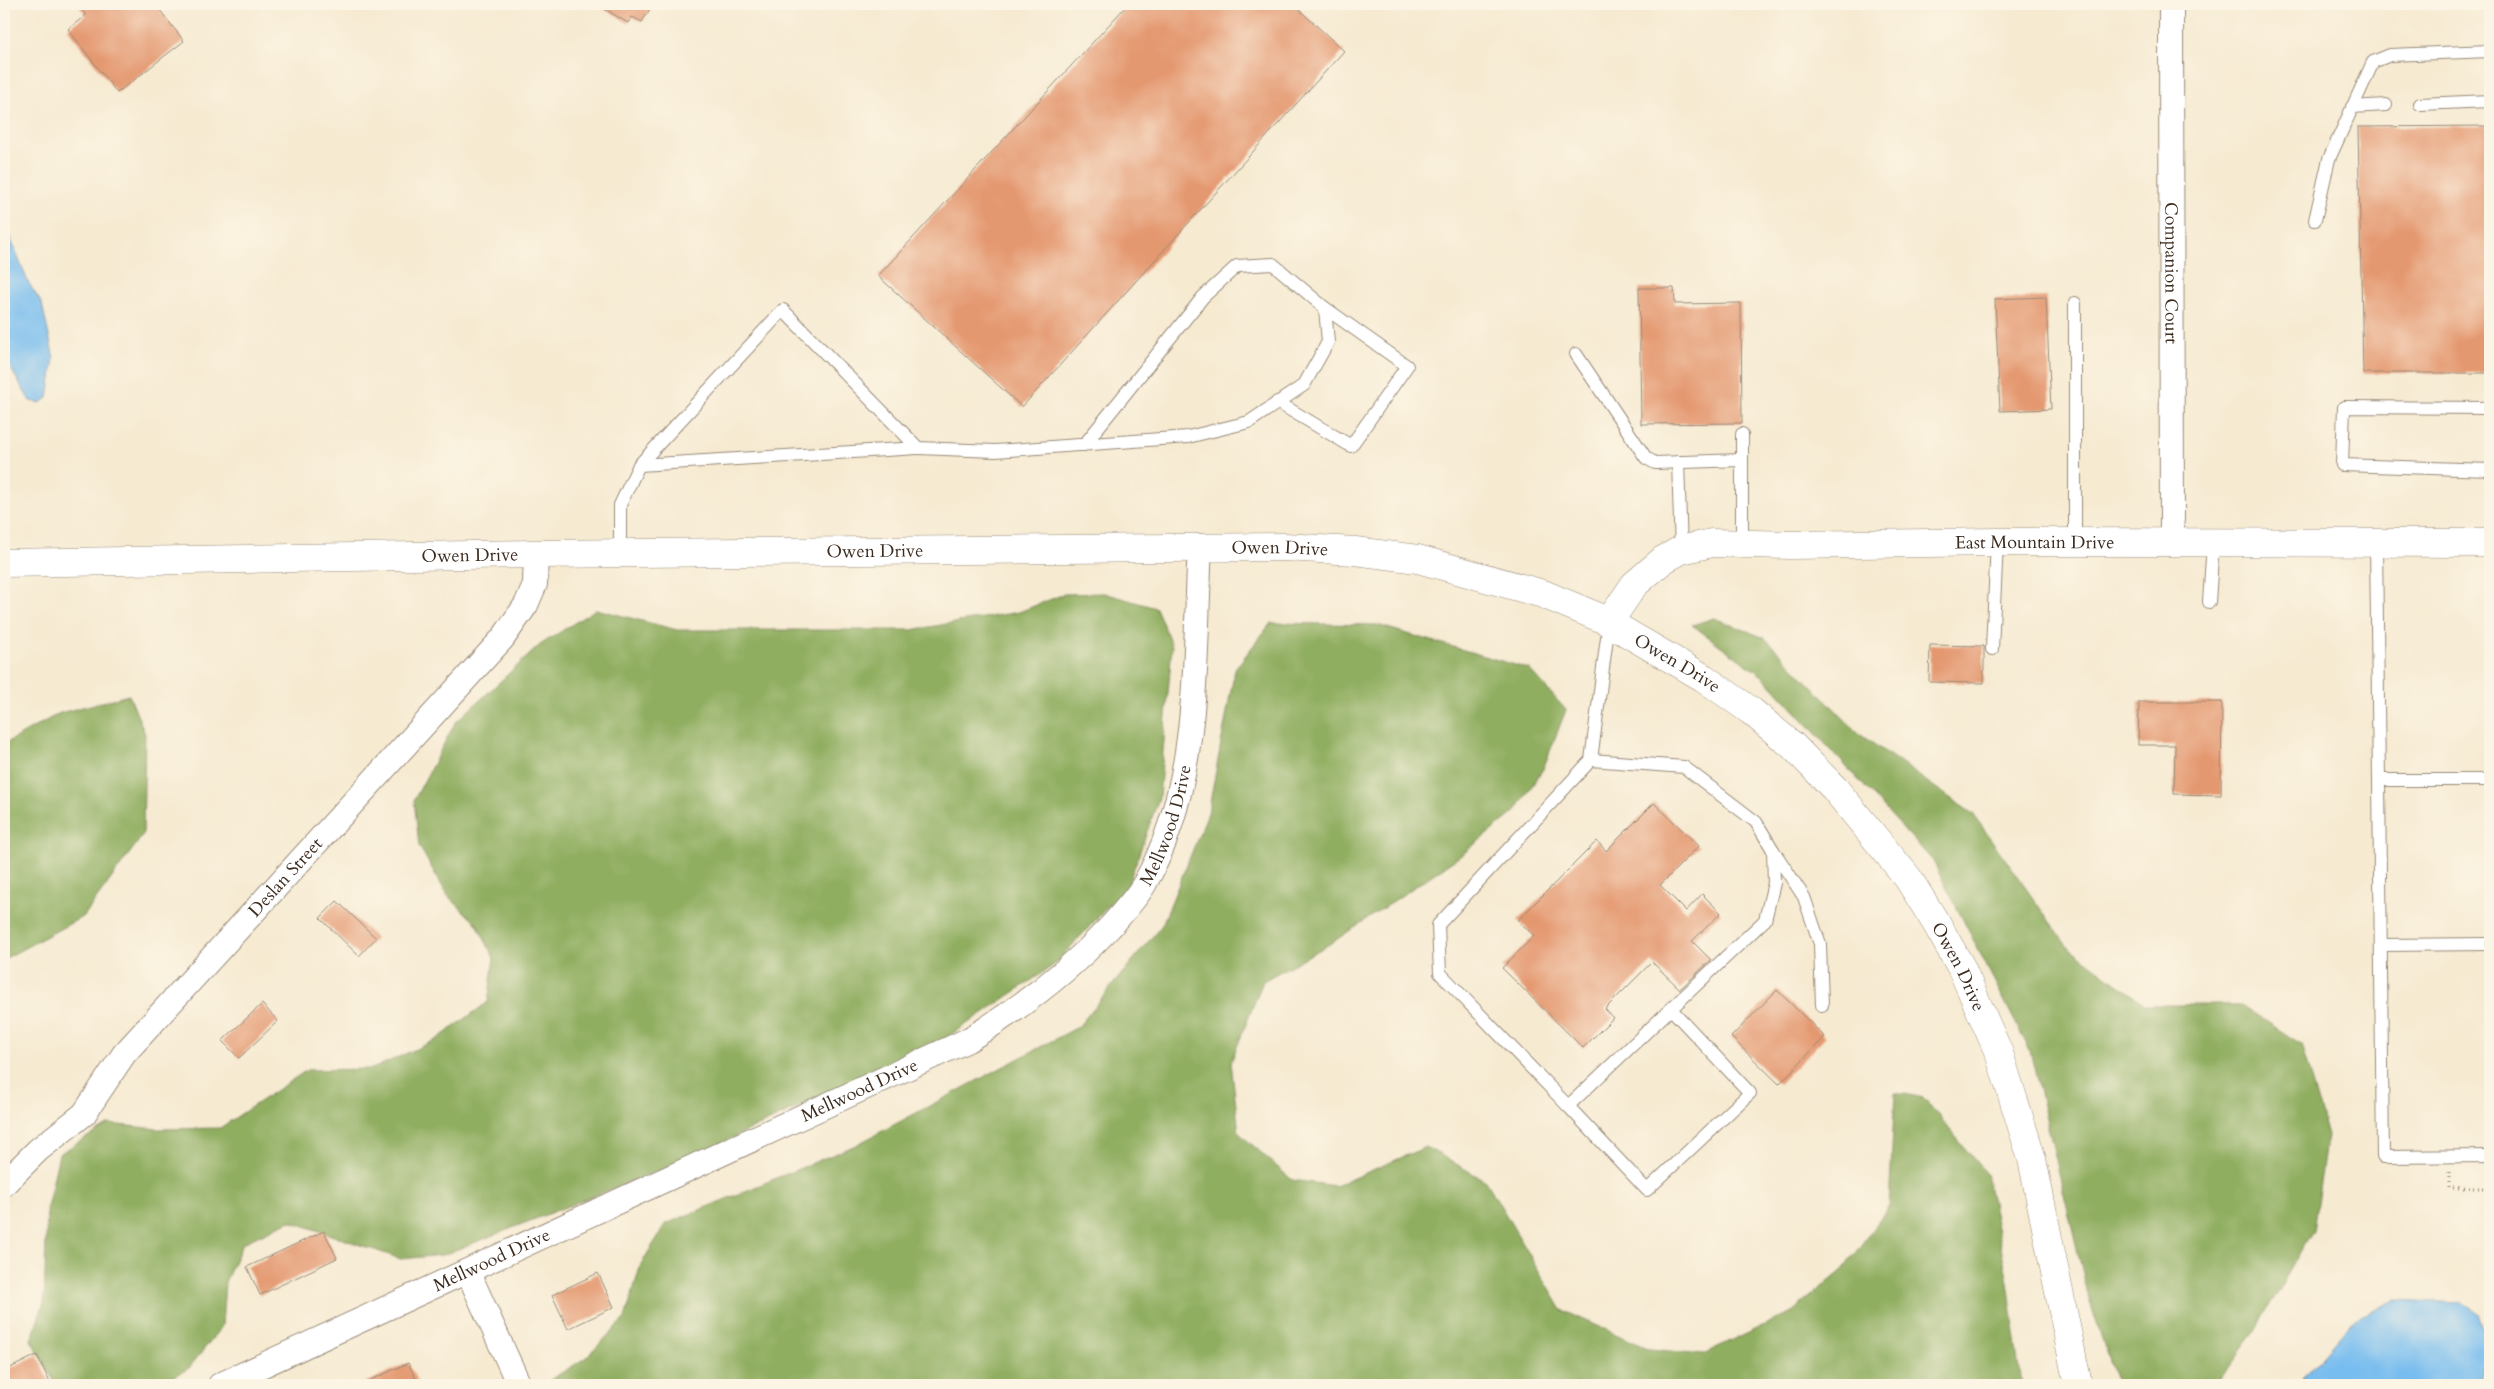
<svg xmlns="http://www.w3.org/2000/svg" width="2494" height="1389" font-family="Cardo,serif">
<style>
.forest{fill:#90ae61;stroke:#666c40}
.water{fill:#78bdef;stroke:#5a7486}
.building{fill:#e49870}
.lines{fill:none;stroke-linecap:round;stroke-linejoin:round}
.lane-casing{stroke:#988a78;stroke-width:14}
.street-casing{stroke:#988a78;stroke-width:26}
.secondary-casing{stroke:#988a78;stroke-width:29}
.primary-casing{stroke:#988a78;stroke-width:29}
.path{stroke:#988a78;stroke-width:3;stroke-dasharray:1 4;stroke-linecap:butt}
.lane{stroke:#fff;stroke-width:12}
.street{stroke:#fff;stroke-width:24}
.secondary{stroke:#fff;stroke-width:28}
.primary{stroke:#fff;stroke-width:28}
.labels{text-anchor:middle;stroke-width:4;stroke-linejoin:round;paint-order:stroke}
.street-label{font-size:18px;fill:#3b2a1e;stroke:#fcf5e5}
</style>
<rect width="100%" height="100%" fill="#fcf5e5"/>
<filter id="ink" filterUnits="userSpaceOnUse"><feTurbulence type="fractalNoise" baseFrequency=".02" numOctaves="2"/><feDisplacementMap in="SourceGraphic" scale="10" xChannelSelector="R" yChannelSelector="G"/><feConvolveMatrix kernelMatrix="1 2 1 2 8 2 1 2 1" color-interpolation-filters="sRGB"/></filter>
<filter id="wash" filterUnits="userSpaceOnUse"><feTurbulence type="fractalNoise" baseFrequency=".0096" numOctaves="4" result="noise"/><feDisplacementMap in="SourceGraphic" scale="20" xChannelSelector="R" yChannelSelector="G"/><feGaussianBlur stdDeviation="1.12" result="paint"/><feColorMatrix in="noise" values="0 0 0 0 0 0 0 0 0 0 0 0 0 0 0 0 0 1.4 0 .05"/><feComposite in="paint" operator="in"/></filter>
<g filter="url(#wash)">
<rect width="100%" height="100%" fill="#f6ead1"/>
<!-- forest -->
<g class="forest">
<polygon points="1104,593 1156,608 1172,646 1159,798 1128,885 1054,965 940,1042 678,1163 443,1255 401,1259 290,1221 243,1243 225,1282 222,1326 189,1368 160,1385 56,1385 31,1340 44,1302 47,1208 59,1154 109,1124 158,1129 220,1128 307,1070 372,1069 436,1040 488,1002 494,958 477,924 448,896 419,846 414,800 455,723 540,645 596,609 677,630 911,630 1019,612 1064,594"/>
<polygon points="1714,618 1765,638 1858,733 1973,814 2067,946 2146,1005 2241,1005 2301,1044 2327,1135 2313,1231 2251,1337 2215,1385 2117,1385 2089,1299 2030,1051 1933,861 1764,677 1692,625"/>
<polygon points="1271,623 1377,625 1529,669 1566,710 1543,769 1515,812 1460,856 1333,942 1263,981 1231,1062 1239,1133 1292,1180 1335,1186 1426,1147 1486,1181 1562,1310 1649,1349 1703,1354 1792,1312 1843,1270 1889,1206 1895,1092 1924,1098 1986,1174 2008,1282 2022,1385 542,1385 587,1357 625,1318 641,1264 666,1224 856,1145 1078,1027 1162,925 1208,813 1235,669"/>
<polygon points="129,695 145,734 143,835 84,916 4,959 4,744 60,713"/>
</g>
<!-- water -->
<g class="water">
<polygon points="4,208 9,235 28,282 42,304 54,359 48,398 40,403 30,401 4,357"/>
<polygon points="2395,1300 2462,1303 2478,1313 2487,1340 2480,1385 2302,1385 2304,1377 2355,1319"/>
</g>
<g id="blocks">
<!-- building -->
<g class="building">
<polygon points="77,4 155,4 184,41 117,93 68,29 86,15"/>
<polygon points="596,4 653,4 642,22 632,17 628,23"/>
<polygon points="1128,4 1293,4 1344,51 1022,407 878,276"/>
<polygon points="2490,126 2490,373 2363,373 2358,127"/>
<polygon points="1639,288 1674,288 1675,304 1741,303 1742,423 1641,424"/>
<polygon points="2046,297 2051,409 2000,411 1995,299"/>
<polygon points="1930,645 1984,646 1984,683 1929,682"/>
<polygon points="2139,702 2222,702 2221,795 2174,794 2175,745 2138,745"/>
<polygon points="1654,803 1699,846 1660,885 1686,911 1702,894 1721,913 1692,941 1711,960 1680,989 1652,962 1605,1009 1613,1018 1583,1048 1502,968 1534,936 1518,920 1597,841 1606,851"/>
<polygon points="337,901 376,938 359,956 320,918"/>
<polygon points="1777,990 1825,1037 1779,1084 1731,1037"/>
<polygon points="262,1004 278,1021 239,1058 222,1041"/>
<polygon points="324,1231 337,1258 260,1295 247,1267"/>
<polygon points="598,1273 614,1307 568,1329 552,1295"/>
<polygon points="37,1355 51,1385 4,1385 4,1371"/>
<polygon points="408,1363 419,1385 360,1385"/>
</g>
</g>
</g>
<g filter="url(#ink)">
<use href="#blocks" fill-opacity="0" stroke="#988a78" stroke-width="1"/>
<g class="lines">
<!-- lane casing -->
<g class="lane-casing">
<g id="lane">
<polyline points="2420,104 2490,101"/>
<polyline points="2352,107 2386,105"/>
<polyline points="2315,220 2329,159 2373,62 2390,55 2490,51"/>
<polyline points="2075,303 2075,543"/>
<polyline points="1576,354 1646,458 1655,463 1742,460"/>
<polyline points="1277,402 1351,446 1407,366 1325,308"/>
<polyline points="2490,408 2344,407 2342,465 2490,470"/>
<polyline points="1742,434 1742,544"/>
<polyline points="1678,462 1681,550"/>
<polyline points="639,465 918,448"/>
<polyline points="2376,543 2379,780 2490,780"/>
<polyline points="620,553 620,505 639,465 783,310 918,448 995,451 1188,437 1249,422 1304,385 1328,342 1325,308 1273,264 1237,266 1203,297 1084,445"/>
<polyline points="2209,602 2213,543"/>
<polyline points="1992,649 1997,542"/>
<polyline points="1591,760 1684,767 1756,822 1773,850 1774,883 1765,920 1568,1106 1440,973 1438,925 1591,760 1609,622"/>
<polyline points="2379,780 2383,1157 2490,1156"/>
<polyline points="1773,850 1804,897 1820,944 1822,1005"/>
<polyline points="2381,945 2490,944"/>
<polyline points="1568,1106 1647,1190 1750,1093 1671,1009"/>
</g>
</g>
<!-- street casing -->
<g class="street-casing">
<g id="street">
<path id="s1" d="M2171 4 2172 543"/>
<path id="s2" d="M4 1184 38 1150 84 1114 124 1054 503 638 526 605 535 584 536 554"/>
<polyline points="468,1272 519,1385"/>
<path id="s3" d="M220 1385 968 1040C1021 1008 1068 972 1110 927 1122 913 1136 899 1145 883 1201 784 1194 656 1200 546"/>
</g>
</g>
<!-- secondary casing -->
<g class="secondary-casing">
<g id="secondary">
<path id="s4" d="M1609 622 1634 585 1663 560 1681 550 1712 543 1791 545 1997 542 2490 543"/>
</g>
</g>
<!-- primary casing -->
<g class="primary-casing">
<g id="primary">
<path id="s5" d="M4 563 536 554 1284 547 1355 551 1418 559 1543 594 1603 619 1704 678 1751 711 1793 746 1835 789 1908 878 1936 923 1961 967 1999 1053 2032 1159 2078 1385"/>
</g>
</g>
<!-- path -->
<polyline class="path" points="2449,1172 2449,1188 2490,1188"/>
<!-- lane -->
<use href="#lane" class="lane"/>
<!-- street -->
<use href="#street" class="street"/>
<!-- secondary -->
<use href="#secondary" class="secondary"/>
<!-- primary -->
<use href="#primary" class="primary"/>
</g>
</g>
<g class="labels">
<!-- street labels -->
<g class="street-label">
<text dy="6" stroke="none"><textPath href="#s1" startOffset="269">Companion Court</textPath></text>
<text dy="6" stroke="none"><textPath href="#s4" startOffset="458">East Mountain Drive</textPath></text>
<text dy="6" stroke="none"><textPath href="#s5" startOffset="1276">Owen Drive</textPath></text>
<text dy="6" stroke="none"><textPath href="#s5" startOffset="871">Owen Drive</textPath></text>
<text dy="6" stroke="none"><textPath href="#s5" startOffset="466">Owen Drive</textPath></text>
<text dy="6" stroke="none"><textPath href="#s5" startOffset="1696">Owen Drive</textPath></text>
<text dy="6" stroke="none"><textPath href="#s3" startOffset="1124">Mellwood Drive</textPath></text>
<text dy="6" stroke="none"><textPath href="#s2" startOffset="418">Deslan Street</textPath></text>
<text dy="6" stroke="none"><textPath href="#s5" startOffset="2116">Owen Drive</textPath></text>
<text dy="6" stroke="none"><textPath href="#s3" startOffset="704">Mellwood Drive</textPath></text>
<text dy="6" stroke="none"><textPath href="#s3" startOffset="299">Mellwood Drive</textPath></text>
</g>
</g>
<!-- margin -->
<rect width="2494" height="1389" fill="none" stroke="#fcf5e5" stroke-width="20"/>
</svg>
